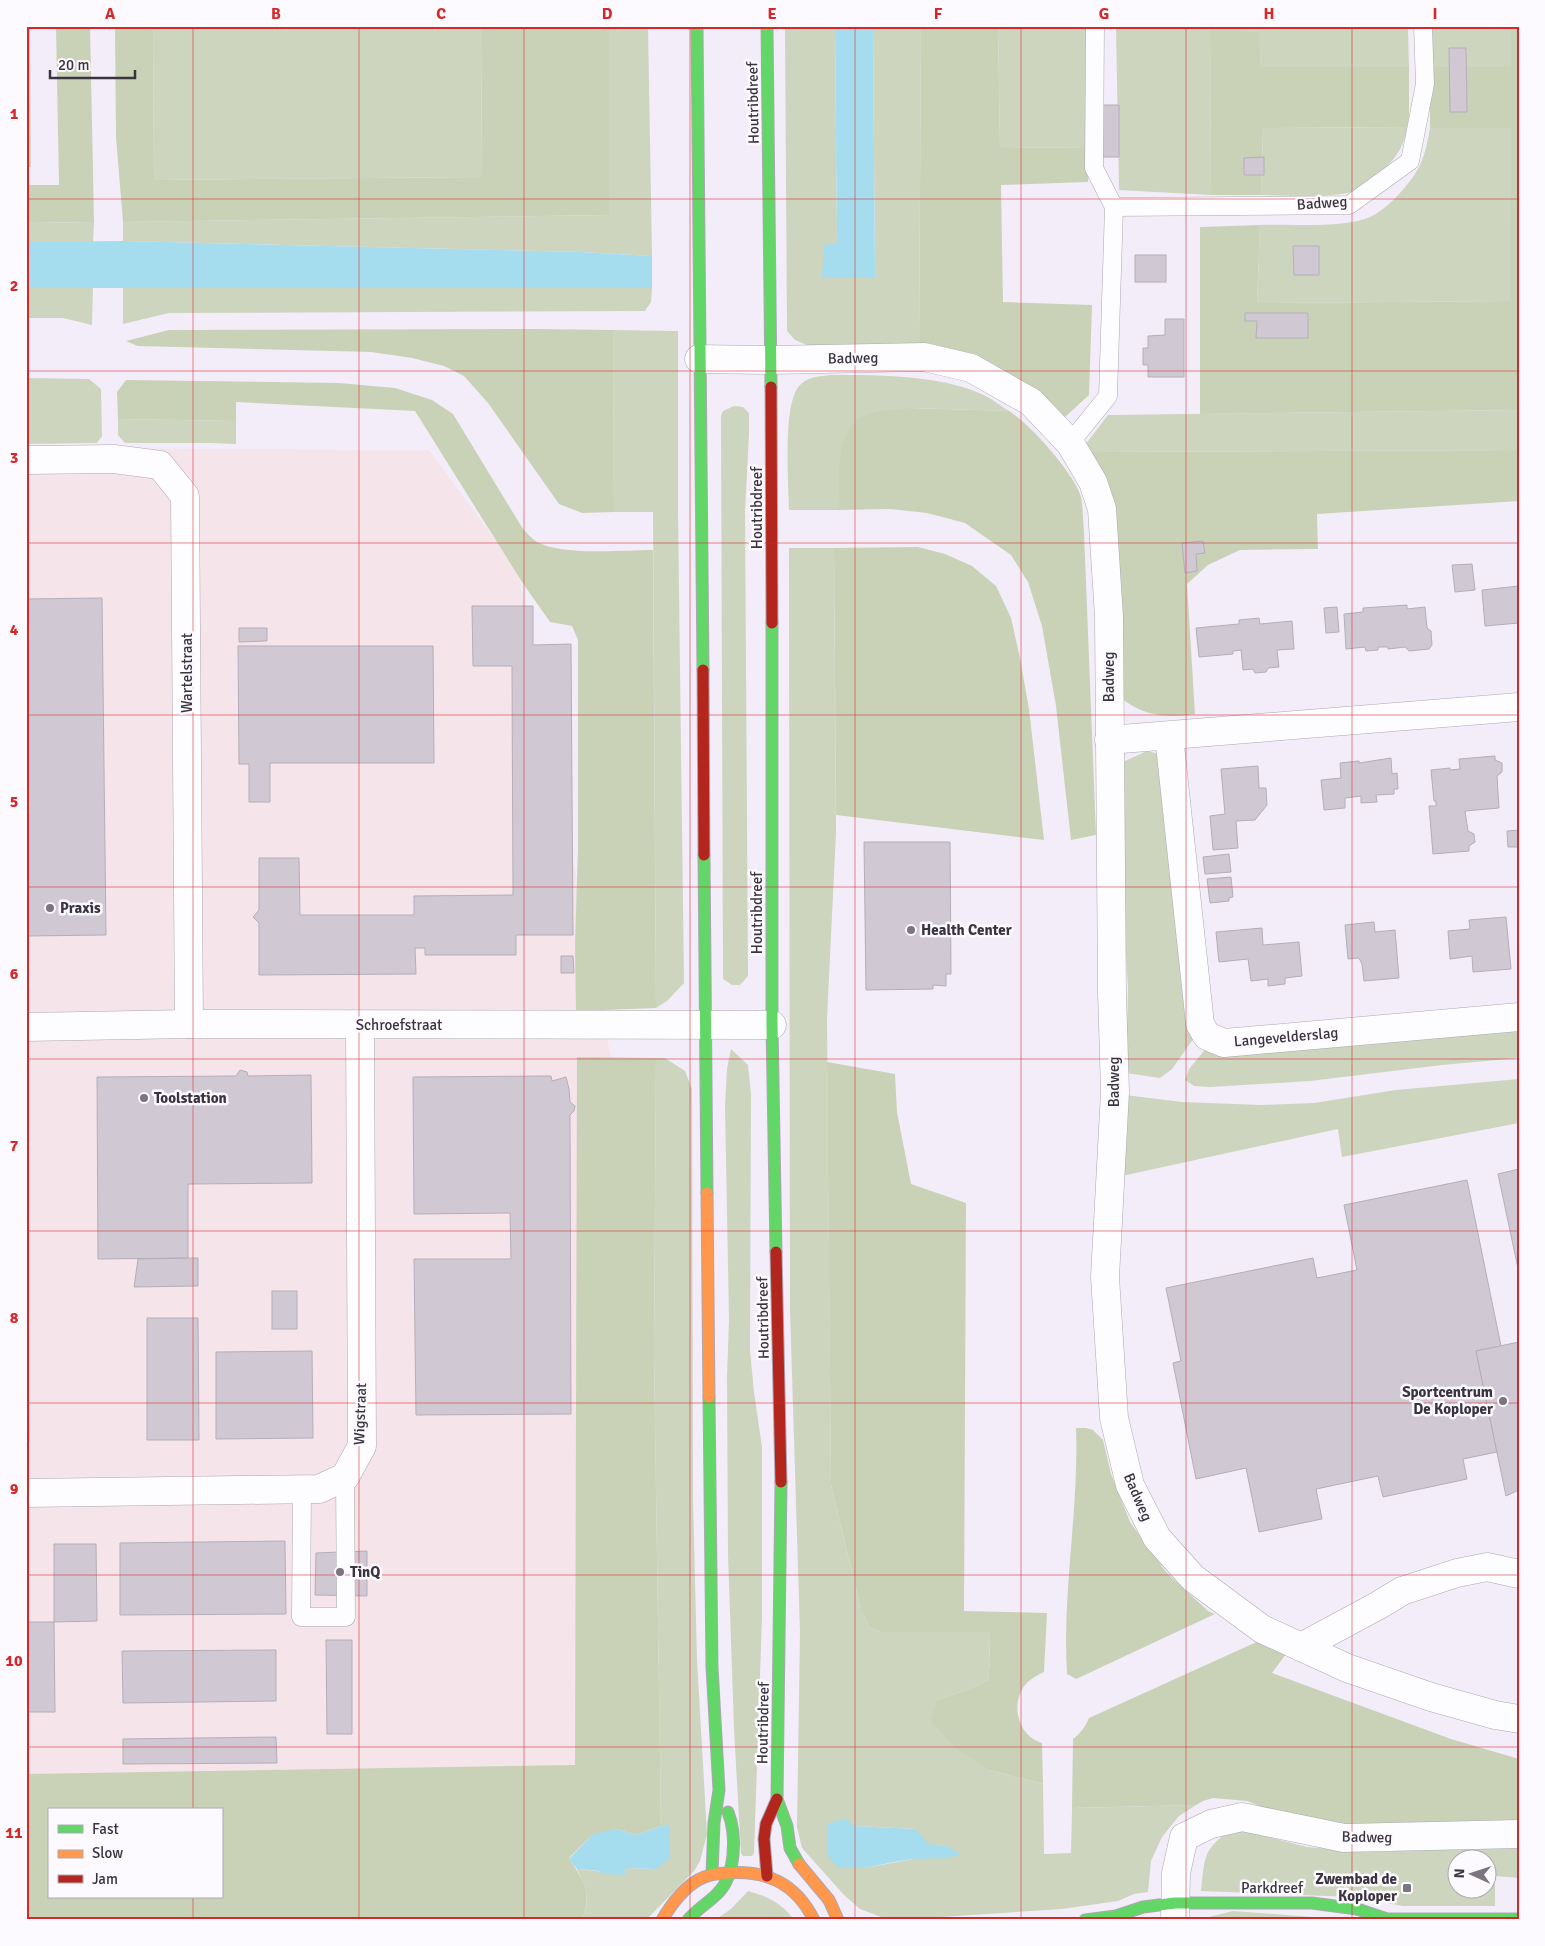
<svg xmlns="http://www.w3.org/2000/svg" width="1545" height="1946" font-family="Signika,sans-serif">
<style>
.commercial{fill:#f5e4e9}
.green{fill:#cdd5bf;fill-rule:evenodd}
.forest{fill:#c9d2b7;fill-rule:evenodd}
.water{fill:#a5ddee}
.building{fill:#d0c9d4;stroke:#b5aeb8}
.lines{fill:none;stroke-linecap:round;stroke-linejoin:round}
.lane-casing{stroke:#ada7b2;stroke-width:19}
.street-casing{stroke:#ada7b2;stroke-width:29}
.fast-casing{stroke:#ada7b2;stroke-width:13}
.slow-casing{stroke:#ada7b2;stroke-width:13}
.jam-casing{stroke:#ada7b2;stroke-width:13}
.lane{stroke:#fdfcfe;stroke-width:18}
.street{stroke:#fdfcfe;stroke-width:28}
.fast{stroke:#63d668;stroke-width:11}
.slow{stroke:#ff974d;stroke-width:11}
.jam{stroke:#b3261e;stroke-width:11}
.grid{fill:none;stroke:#d62828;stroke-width:1;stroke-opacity:0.55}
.poi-dot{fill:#7b7580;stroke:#fcf9ff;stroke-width:2}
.labels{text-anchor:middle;stroke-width:5;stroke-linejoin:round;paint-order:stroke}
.street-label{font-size:15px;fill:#3a343f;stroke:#fcf9ff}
.poi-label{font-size:15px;font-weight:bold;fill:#3a343f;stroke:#fcf9ff;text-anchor:start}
.neatline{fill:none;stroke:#d62828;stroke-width:2}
.grid-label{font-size:16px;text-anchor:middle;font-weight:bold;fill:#d62828}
</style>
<rect width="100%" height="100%" fill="#f3edfa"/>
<!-- commercial -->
<polygon class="commercial" points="26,448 429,450 518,571 630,1158 596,1795 26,1784"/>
<!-- green -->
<g class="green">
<polygon points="26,26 30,26 31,167 26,167"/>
<polygon points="153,26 481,26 482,177 154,180"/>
<polygon points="609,26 648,26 652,256 582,252 123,241 123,222 609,215"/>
<polygon points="785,26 835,26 837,244 823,278 875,277 873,26 921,26 919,351 807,345 795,340 787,331"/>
<polygon points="998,26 1088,26 1088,148 1000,147"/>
<polygon points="1116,26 1408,26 1409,67 1260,67 1210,30 1211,195 1119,190"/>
<rect x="1430" y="26" width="81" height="41"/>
<path d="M1407 127C1405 144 1397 157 1384 169 1378 175 1371 183 1364 187 1344 200 1287 195 1261 195L1263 128Z"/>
<path d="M1430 128H1511V301L1257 303 1260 225C1289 224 1350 229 1374 215 1384 209 1393 201 1400 193 1421 170 1425 157 1430 128Z"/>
<polygon points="94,222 93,242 26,242 26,223"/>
<polygon points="93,287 92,325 63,318 26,318 26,288"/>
<polygon points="123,287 652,288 651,302 645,311 169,313 123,324"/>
<polygon points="613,330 678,331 678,511 684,983 667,1001 656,1008 653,512 614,512"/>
<path d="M833 375C878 375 937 375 979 393 990 397 999 405 1009 411L911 408 841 455 839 510H789C789 483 782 403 800 385 809 376 821 376 833 375Z"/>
<polygon points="26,378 89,379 101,389 102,436 97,443 26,444"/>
<polygon points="734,406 743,407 749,413 749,435 745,511 748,976 740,985 732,985 723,979 721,416 723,411"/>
<polygon points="1519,410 1519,450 1090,452 1085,445 1108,415"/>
<polygon points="118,419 236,421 236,444 210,443 125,443 118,435"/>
<path d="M789 548H834L836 833 827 1018 831 1485 861 1609 869 1627 880 1632H989L990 1662 988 1680 975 1687 937 1700 990 1770 1043 1784 1044 1854 1071 1853 1072 1808 1196 1805 1179 1816 1162 1837 1151 1861 1148 1892 1134 1894 1118 1901 1062 1909 926 1918 881 1917 860 1909 844 1895 802 1848 797 1827 800 1632 790 1310ZM854 1826 916 1829 928 1845 946 1846 913 1859 865 1868Z"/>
<polygon points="1147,751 1159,754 1196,1035 1172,1069 1160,1078 1126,1073 1128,988 1115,769 1123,762"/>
<polygon points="1519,1026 1519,1058 1442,1065 1310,1081 1210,1087 1194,1086 1185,1080 1189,1069 1207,1047"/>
<polygon points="731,1049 748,1065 751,1094 750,1350 754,1392 762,1447 762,1617 754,1853 752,1856 743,1856 741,1853 734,1729 728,1555 727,1377 729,1320 725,1105 727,1069"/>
<path d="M656 1058H665L685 1071 692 1089 693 1500 697 1660 707 1834 700 1861 694 1871 646 1920H581C592 1899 586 1889 577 1869L625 1874 626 1868 656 1869 670 1826H661L654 1352Z"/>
<polygon points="1519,1079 1519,1123 1342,1157 1338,1129 1122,1176 1125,1095 1182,1102 1261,1105 1314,1103 1396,1090"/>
<path d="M1230 1830 1252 1833 1307 1847 1367 1852 1519 1847V1878L1495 1876V1906H1403L1352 1897 1201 1891C1205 1858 1202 1851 1230 1830ZM1458 1858H1488V1888H1458Z"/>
<path d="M748 1891C767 1896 783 1904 794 1920H715L731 1909Z"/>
<polygon points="1233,1911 1353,1920 1197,1920"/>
</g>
<!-- forest -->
<g class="forest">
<polygon points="56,26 90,26 94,222 26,223 26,185 59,185"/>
<polygon points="115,26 153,26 154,180 482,177 481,26 609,26 609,215 123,222 116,137"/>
<polygon points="921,26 998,26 1000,147 1088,148 1088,182 1001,185 1003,302 1092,305 1089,395 1064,418 919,351"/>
<polygon points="1511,26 1519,26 1519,410 1200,414 1200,227 1260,225 1257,303 1510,301 1511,128 1430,128 1430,67 1511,67"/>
<polygon points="1210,30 1259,32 1260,67 1409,67 1409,116 1407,127 1263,128 1261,195 1211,195"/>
<polygon points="539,329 613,330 614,512 582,513 559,504 488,403 464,376 444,366 412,358 371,352 138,346 126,341 169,330"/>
<path d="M126 380 339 383 395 388 432 400 453 414 523 529C527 533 532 539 537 542 563 556 623 550 653 550L656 1008 576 1011 575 946 578 848V640L572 626 550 622 522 582 415 411 236 402V421L118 419 117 392Z"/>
<path d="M911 408 1009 411C1029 423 1075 474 1081 497 1083 508 1083 521 1084 532L1096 835 1071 840 1056 706 1042 626 1028 582 1011 555 965 523 927 513 890 509 839 510C840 479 832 426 869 414 881 410 897 410 911 408Z"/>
<path d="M1519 450V501L1317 514 1318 549 1240 550 1208 565 1187 584 1195 714C1162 719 1139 715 1114 692L1090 452Z"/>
<polygon points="918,547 945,554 972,566 996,586 1011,618 1020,658 1029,709 1044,840 836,815 834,548"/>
<path d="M577 1057 656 1058 654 1352 661 1826 635 1835 617 1829 590 1837 569 1858C583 1880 594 1895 581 1920H26V1774L575 1765ZM49 1810H221V1897H49Z"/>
<path d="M827 1062 895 1074 897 1112 911 1184 966 1203 964 1611 1047 1613 1044 1672C1037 1675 1030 1679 1025 1685 1010 1704 1018 1736 1042 1743L1043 1784 990 1770 957 1749 931 1721 937 1700 975 1687 988 1680 990 1662 989 1632H880L869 1627 861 1609 831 1485Z"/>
<path d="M1076 1428H1086L1093 1430 1103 1440 1111 1474 1130 1522 1166 1572 1208 1611 1215 1614 1076 1679 1067 1674C1062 1592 1079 1510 1076 1428Z"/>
<path d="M1261 1640 1286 1654 1272 1673 1451 1739 1519 1759V1820L1381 1828 1290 1818 1247 1801 1213 1798 1203 1801 1196 1805 1072 1808 1073 1739C1081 1733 1085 1727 1089 1718Z"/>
</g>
<!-- water -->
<g class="water">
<polygon points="835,26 873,26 875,278 822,278 824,245 837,243"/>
<polygon points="123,241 582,252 652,256 652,288 26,288 26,242"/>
<polygon points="846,1818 854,1826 916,1829 928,1844 946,1846 962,1854 947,1858 913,1859 894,1862 865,1868 838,1868 828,1856 828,1824"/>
<polygon points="661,1826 670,1826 669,1859 656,1869 626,1868 625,1875 601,1874 600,1871 577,1869 569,1859 593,1834 617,1829 635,1835"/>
</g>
<!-- building -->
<g class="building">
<polygon points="1449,48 1466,48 1467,112 1450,112"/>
<polygon points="1098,105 1119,105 1119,157 1097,157"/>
<polygon points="1264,157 1264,175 1244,175 1244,158"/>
<polygon points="1293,246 1319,246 1319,275 1294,275"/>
<rect x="1135" y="255" width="31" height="27"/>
<polygon points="1245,313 1308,313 1308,338 1256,338 1257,321 1245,321"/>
<polygon points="1165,319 1184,319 1184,377 1148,377 1148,365 1143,365 1143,348 1148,348 1148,336 1165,335"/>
<polygon points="1203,541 1205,553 1196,554 1197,571 1185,573 1182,543"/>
<polygon points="1472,564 1475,590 1455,592 1452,565"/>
<polygon points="1519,586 1519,623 1485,626 1482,590"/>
<polygon points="102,598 106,935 26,936 26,599"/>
<polygon points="1407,605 1407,609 1425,607 1427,628 1431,631 1432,645 1429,649 1409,651 1405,647 1388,649 1388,647 1378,647 1378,650 1366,651 1365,647 1346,649 1344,614 1363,612 1363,608"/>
<polygon points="472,606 533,606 533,645 571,644 573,935 516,935 516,955 425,955 425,948 415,948 416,974 259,975 259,923 253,917 259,910 259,858 299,858 300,915 414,915 414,896 513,895 512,666 473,666"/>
<polygon points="1337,607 1339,632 1326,633 1324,608"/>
<polygon points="1259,618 1260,624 1292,621 1294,649 1277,650 1279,667 1268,668 1266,672 1255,673 1253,669 1243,670 1241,650 1233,651 1233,654 1199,657 1196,628 1239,624 1239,620"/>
<polygon points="239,628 267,628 267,641 239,642"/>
<polygon points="238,646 433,646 434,763 270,763 270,802 249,802 249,764 239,764"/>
<polygon points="1495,756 1495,760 1502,763 1502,772 1497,776 1499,808 1465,811 1468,831 1474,834 1475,842 1469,846 1469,851 1433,854 1429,806 1436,806 1436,801 1434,801 1431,770 1450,768 1450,770 1460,769 1459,759"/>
<polygon points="1391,758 1392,774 1397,773 1398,789 1394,789 1394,794 1376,795 1377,802 1361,803 1361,796 1345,798 1345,808 1324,810 1321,780 1341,778 1340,763 1359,761 1359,763"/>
<polygon points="1258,766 1259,788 1266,788 1267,805 1255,820 1236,821 1238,848 1213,850 1210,816 1225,814 1221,769"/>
<polygon points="1519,830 1519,847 1508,847 1507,831"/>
<polygon points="864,842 950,842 951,974 946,974 946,986 933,985 933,989 866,990"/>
<polygon points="1229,854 1231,872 1205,874 1203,857"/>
<polygon points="1231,877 1233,897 1229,898 1229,901 1210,903 1207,879"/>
<polygon points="1506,917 1511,969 1473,972 1472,956 1450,959 1448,931 1470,929 1469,920"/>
<polygon points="1374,922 1375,932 1395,930 1399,978 1364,981 1362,964 1359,958 1348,959 1345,925"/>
<polygon points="1262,928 1263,945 1299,942 1302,976 1285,978 1285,984 1268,986 1268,979 1251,981 1248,959 1219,962 1216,932"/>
<polygon points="561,956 573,956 574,973 561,973"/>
<polygon points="240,1070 247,1072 248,1076 311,1075 312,1183 188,1184 188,1258 98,1259 97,1077 236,1076"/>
<polygon points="551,1076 552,1081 566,1077 569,1089 570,1102 575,1106 574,1111 570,1115 571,1414 416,1415 414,1259 511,1259 510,1213 414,1214 413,1077"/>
<polygon points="1519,1169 1519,1273 1498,1174"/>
<polygon points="1467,1180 1501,1346 1476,1351 1497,1452 1463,1459 1467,1479 1383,1497 1378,1476 1316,1489 1322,1519 1259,1532 1246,1468 1196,1479 1173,1363 1181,1361 1166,1288 1313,1258 1317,1278 1357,1270 1344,1205"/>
<polygon points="198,1258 198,1286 134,1287 138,1259"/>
<polygon points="26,1285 27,1285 29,1441 26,1441"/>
<rect x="272" y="1291" width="25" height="38"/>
<polygon points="147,1318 198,1318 199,1440 147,1440"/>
<polygon points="1519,1342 1519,1490 1506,1496 1476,1351"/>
<polygon points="312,1351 313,1438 216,1439 216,1352"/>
<polygon points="285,1541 286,1614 120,1615 120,1543"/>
<polygon points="54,1544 96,1544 97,1621 54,1622"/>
<polygon points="367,1551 367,1596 315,1595 316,1553"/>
<polygon points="26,1622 54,1622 55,1712 26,1712"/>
<polygon points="326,1640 352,1640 352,1734 327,1734"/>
<polygon points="276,1650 276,1701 123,1703 122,1651"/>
<polygon points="276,1737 277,1763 123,1764 123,1739"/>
</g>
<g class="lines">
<!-- lane casing -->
<g class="lane-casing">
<g id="lane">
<polyline points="1114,207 1349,205 1410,161 1425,84 1423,26"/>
<polyline points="1070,443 1108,396 1114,207 1094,168 1095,26"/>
<polyline points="302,1490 301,1617 346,1617 345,1477"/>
</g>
</g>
<!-- street casing -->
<g class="street-casing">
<g id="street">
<polyline points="699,359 770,360 924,357 971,368 1031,402 1070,443 1093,482 1102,509 1109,617 1112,992 1115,1092 1105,1277 1114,1418 1130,1485 1157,1538 1193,1578 1262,1629 1347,1668 1431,1697 1495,1715 1519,1719"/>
<polyline points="26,460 114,459 160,465 185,496 189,1024"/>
<polyline points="1169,736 1200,1024 1207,1036 1224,1043 1519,1017"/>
<polyline points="1109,740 1519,707"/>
<polyline points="26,1027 189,1024 772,1025"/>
<polyline points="26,1493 319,1489 345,1477 362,1446 360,1025"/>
<polyline points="1301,1647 1379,1605 1402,1591 1457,1573 1487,1567 1519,1574"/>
<polyline points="1175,1920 1176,1873 1184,1837 1211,1824 1242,1817 1344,1838 1519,1834"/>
</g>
</g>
<!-- fast casing -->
<g class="fast-casing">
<g id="fast">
<polyline points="697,26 703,670"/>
<polyline points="767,26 771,387"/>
<polyline points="772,623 772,1025 776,1252"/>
<polyline points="704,855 707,1193"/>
<polyline points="709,1397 712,1667 719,1790 714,1823 712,1874"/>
<polyline points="781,1482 777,1799 787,1826 790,1848 799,1864"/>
<path d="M688 1920C696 1910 708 1903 717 1894 736 1876 737 1835 728 1812"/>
<polyline points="1085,1920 1116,1916 1143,1907 1175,1903 1312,1903 1357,1909 1387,1919 1519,1919"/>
</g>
</g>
<!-- slow casing -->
<g class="slow-casing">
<g id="slow">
<polyline points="707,1193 709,1397"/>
<polyline points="799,1864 829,1900 838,1920"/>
<path d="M662 1920C671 1905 682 1889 698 1880 707 1875 718 1873 728 1873 768 1870 796 1884 814 1920"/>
</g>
</g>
<!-- jam casing -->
<g class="jam-casing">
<g id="jam">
<polyline points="771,387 772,623"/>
<polyline points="703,670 704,855"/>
<polyline points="776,1252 781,1482"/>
<polyline points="767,1876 764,1839 766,1824 777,1799"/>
</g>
</g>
<!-- lane -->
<use href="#lane" class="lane"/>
<!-- street -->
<use href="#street" class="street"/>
<!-- fast -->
<use href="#fast" class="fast"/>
<!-- slow -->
<use href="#slow" class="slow"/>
<!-- jam -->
<use href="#jam" class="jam"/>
</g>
<!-- grid -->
<path class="grid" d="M193 26V1810M359 26V1920M524 26V1920M690 26V1920M855 26V1920M1021 26V1920M1186 26V1920M1352 26V1920M26 199H1519M26 371H1519M26 543H1519M26 715H1519M26 887H1519M26 1059H1519M26 1231H1519M26 1403H1519M26 1575H1519M26 1747H1519M193 1897V1920"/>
<!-- markers -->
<g class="poi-dot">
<circle cx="50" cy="908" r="5"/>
<circle cx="911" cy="930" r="5"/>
<circle cx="144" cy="1098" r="5"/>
<circle cx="1503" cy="1401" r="5"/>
<circle cx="340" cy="1572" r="5"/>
<rect x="1402" y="1883" width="10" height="10" rx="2.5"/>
</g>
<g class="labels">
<!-- street labels -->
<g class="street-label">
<text transform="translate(753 103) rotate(-91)" y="5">Houtribdreef</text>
<text transform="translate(1322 203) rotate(-4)" y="5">Badweg</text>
<text transform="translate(853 358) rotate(-1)" y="5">Badweg</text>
<text transform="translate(757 508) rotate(-90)" y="5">Houtribdreef</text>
<text transform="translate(187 673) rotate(-90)" y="5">Wartelstraat</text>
<text transform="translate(1109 677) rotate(-90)" y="5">Badweg</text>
<text transform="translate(757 913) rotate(-90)" y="5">Houtribdreef</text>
<text x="399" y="1030">Schroefstraat</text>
<text transform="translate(1286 1037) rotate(-5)" y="5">Langevelderslag</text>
<text transform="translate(1114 1082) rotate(-90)" y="5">Badweg</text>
<text transform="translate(763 1318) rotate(-91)" y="5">Houtribdreef</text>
<text transform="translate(360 1414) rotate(-88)" y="5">Wigstraat</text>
<text transform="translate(1138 1497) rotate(67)" y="5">Badweg</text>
<text transform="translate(763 1723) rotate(-89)" y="5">Houtribdreef</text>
<text transform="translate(1367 1837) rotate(1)" y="5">Badweg</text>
<text x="1272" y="1893">Parkdreef</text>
</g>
<!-- poi labels -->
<g class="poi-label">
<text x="60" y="913">Praxis</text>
<text x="921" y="935">Health Center</text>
<text x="154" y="1103">Toolstation</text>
<text x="1493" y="1397" text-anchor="end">Sportcentrum<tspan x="1493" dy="17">De Koploper</tspan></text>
<text x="350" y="1577">TinQ</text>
<text x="1397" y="1884" text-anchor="end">Zwembad de<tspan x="1397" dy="17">Koploper</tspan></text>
</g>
</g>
<!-- border -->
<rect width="1545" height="1946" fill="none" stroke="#fcf9ff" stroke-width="55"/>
<!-- legend -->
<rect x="48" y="1808" width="175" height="90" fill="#fcf9ff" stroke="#aeaab2"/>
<rect x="58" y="1825" width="25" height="8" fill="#63d668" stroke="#aeaab2"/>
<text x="92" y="1834" font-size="15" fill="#3a343f">Fast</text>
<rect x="58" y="1850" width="25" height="8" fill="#ff974d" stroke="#aeaab2"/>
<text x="92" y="1858" font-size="15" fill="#3a343f">Slow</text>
<rect x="58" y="1875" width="25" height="8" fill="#b3261e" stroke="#aeaab2"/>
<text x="92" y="1884" font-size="15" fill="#3a343f">Jam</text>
<!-- north arrow -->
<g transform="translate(1472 1874) rotate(273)"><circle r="24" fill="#fcf9ff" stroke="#aeaab2"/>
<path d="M0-4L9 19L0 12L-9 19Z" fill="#7b7580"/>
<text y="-8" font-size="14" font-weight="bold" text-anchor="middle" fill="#3a343f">N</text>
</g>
<!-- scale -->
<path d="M50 70v8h85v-8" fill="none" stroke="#3a343f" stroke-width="2.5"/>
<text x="58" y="70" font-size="15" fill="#3a343f" stroke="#fcf9ff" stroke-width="4" paint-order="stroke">20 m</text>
<rect x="28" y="28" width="1490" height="1890" class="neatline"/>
<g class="grid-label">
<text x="110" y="19">A</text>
<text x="276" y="19">B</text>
<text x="441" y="19">C</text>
<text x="607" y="19">D</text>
<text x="772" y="19">E</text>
<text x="938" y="19">F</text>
<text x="1104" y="19">G</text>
<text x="1269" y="19">H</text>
<text x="1435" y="19">I</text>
<text x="14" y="119">1</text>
<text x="14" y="291">2</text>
<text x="14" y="463">3</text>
<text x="14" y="635">4</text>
<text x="14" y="807">5</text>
<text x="14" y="979">6</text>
<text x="14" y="1151">7</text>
<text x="14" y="1323">8</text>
<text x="14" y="1494">9</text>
<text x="14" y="1666">10</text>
<text x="14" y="1838">11</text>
</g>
</svg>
